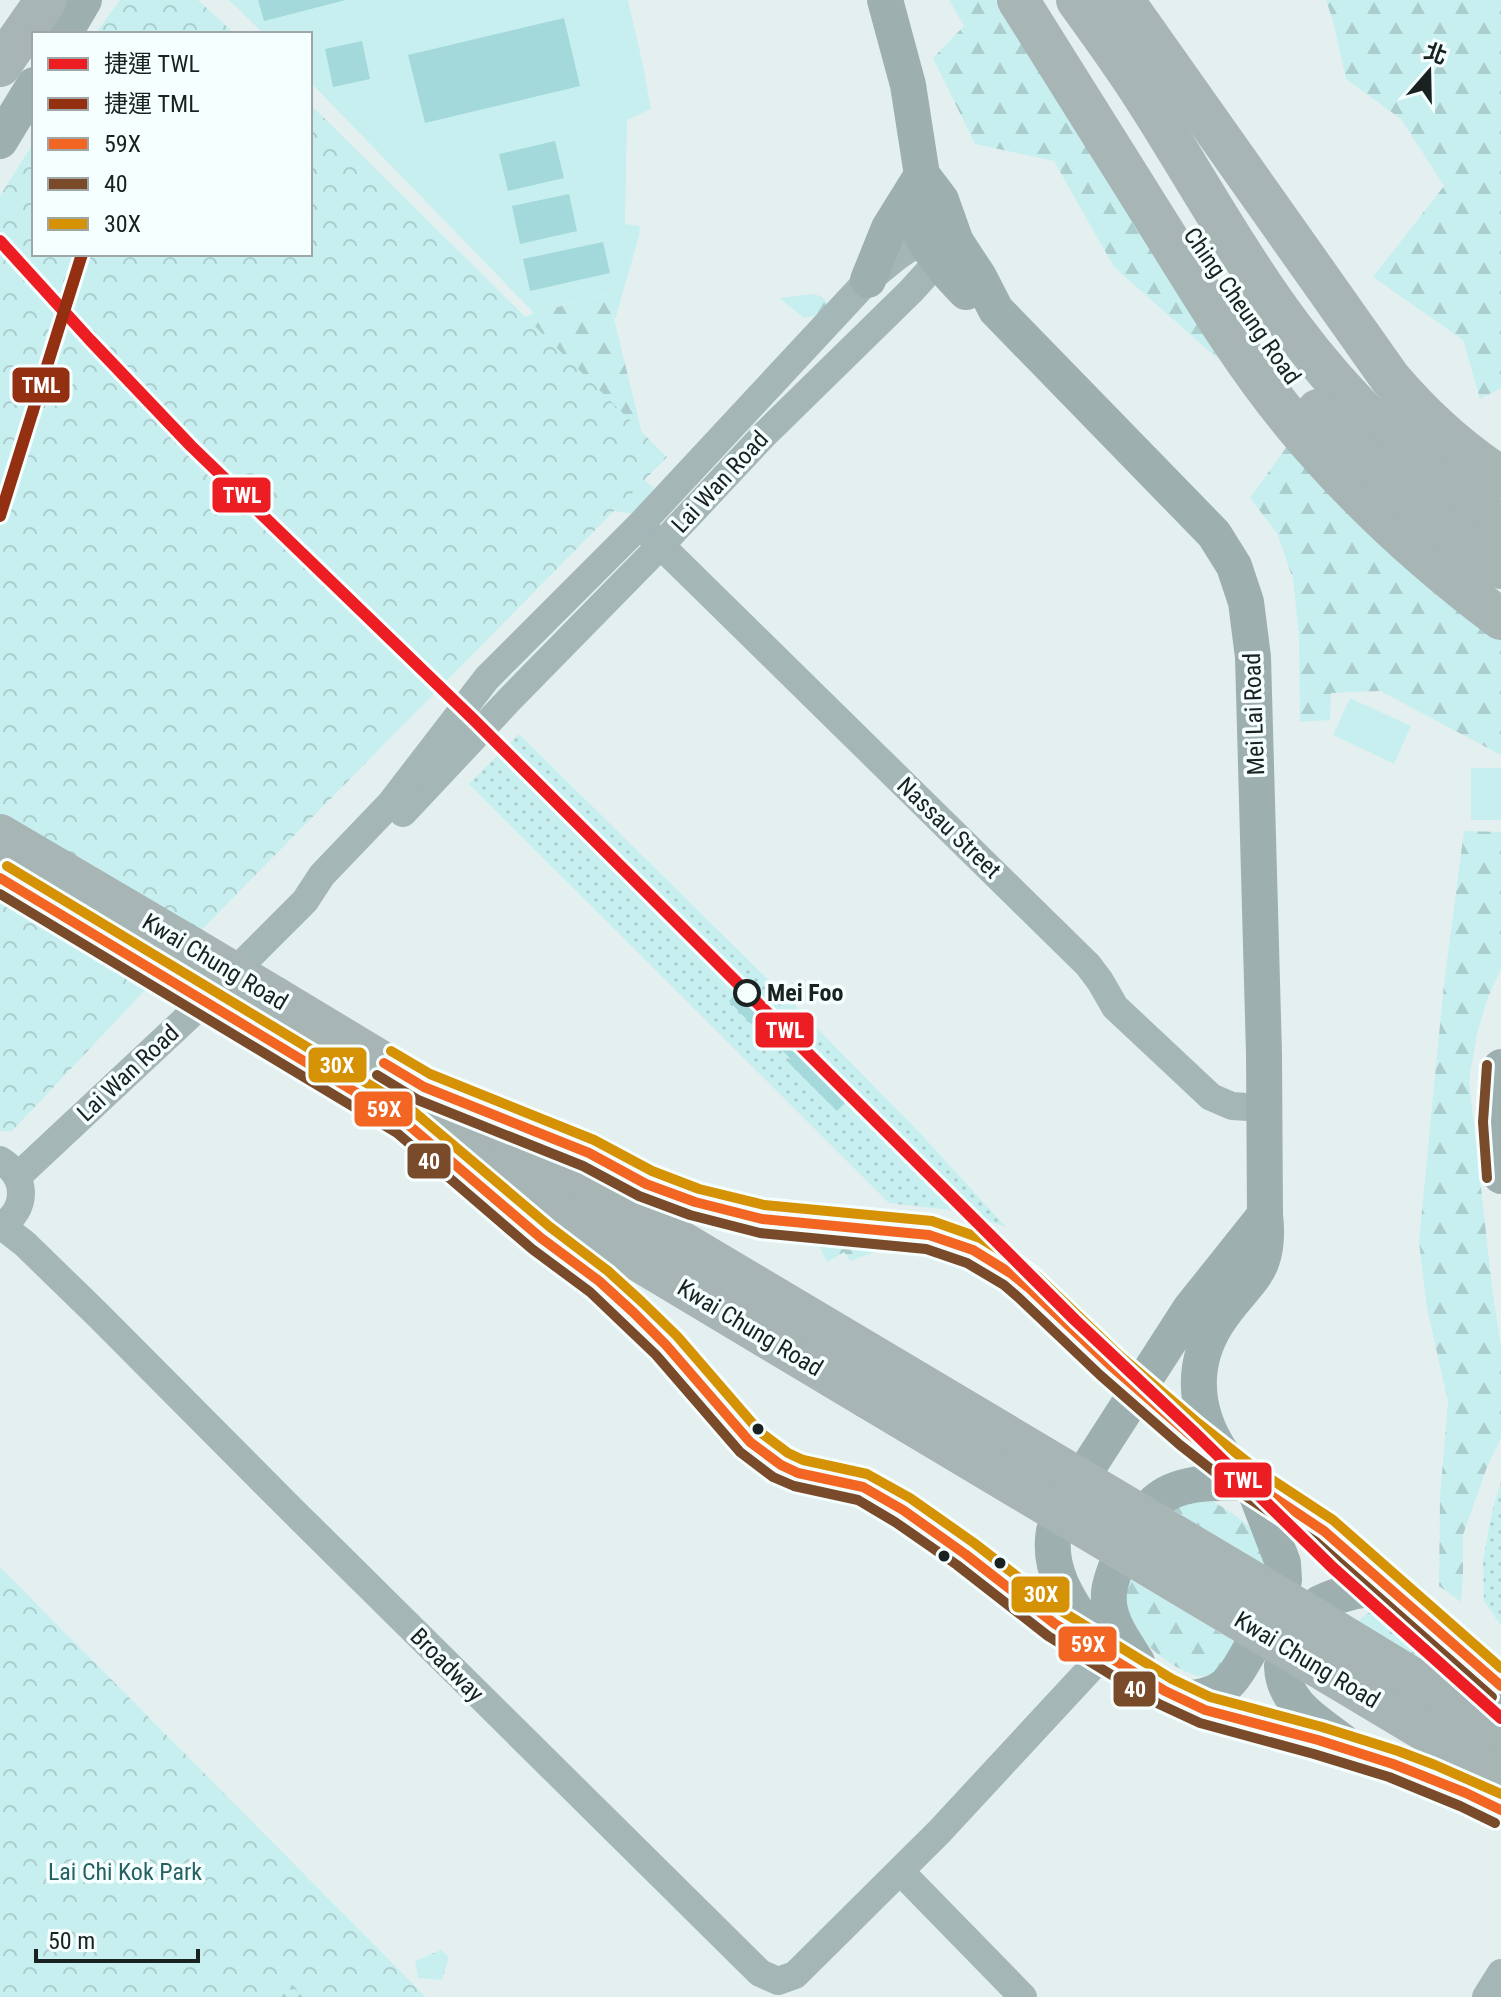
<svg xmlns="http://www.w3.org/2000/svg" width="1501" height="1997" font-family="'Roboto Condensed','Noto Sans TC',sans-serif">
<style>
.grass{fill:#c8eff0}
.forest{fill:url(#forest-firs)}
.park{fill:url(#park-crowns)}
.garden{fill:url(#garden-dots)}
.water{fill:#a3d9da}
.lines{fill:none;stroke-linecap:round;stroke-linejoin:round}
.minor{stroke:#a5b6b7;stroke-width:28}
.major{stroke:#9eafaf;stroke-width:36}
.highway{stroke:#a7b5b5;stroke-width:42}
.highway-bridge{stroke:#a7b5b5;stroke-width:42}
.bus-1-casing{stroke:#f6ffff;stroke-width:16}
.bus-2-casing{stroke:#f6ffff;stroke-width:16}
.bus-3-casing{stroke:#f6ffff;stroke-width:16}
.bus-1{stroke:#f26522;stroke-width:10}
.bus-2{stroke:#7a4b2a;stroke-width:10}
.bus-3{stroke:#d69205;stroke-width:10}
.metro-1-casing{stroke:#f6ffff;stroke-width:18}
.metro-2-casing{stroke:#f6ffff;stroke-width:18}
.metro-1{stroke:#ed1d24;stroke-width:12}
.metro-2{stroke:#923011;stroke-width:12}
.stop-dot{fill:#f6ffff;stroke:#192121;stroke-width:4}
.bus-dot{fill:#192121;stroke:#f6ffff;stroke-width:3}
.labels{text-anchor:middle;stroke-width:7;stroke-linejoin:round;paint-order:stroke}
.street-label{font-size:24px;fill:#192121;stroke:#f6ffff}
.stop-label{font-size:24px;font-weight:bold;fill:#192121;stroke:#f6ffff;text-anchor:start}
.park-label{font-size:24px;fill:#256163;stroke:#f6ffff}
.line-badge{stroke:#f6ffff;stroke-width:3}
.badge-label{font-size:22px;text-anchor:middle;font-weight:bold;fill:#fff}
</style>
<defs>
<pattern id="forest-firs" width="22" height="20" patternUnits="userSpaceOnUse" patternTransform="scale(2)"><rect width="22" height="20" fill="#c8eff0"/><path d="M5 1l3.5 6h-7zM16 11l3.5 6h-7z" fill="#abcdce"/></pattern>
<pattern id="park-crowns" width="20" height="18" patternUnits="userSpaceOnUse" patternTransform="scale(2)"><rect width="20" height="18" fill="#c8eff0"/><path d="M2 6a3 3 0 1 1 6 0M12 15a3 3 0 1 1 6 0" fill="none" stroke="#abcdce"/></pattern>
<pattern id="garden-dots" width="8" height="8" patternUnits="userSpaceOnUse" patternTransform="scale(2)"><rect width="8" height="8" fill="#c8eff0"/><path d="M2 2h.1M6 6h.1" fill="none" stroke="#abcdce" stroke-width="1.8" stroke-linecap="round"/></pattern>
</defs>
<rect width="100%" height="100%" fill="#e4f0f0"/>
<!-- grass -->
<g class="grass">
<polygon points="229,0 628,0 643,65 651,109 627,120 625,224 640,226 639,236 615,320 607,294 534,313 310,82 310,34 264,34"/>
<polygon points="1350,698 1411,726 1394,764 1333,735"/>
<rect x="1471" y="768" width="30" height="52"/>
</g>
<!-- forest -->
<g class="forest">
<polygon points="949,0 1000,0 1181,289 1219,360 1114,267 1054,161 975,144 933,58 964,26"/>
<polygon points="1326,0 1501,0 1501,388 1480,399 1463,340 1373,277 1444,186 1401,119 1346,79 1333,21"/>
<polygon points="608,294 647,454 631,468 654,488 640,515 594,508 515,321 534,313"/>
<polygon points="812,294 821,296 835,311 804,318 779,298"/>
<polygon points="1293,438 1501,594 1501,755 1380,691 1331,693 1330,720 1300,722 1299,637 1293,579 1277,533 1250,498"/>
<polygon points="1464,831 1501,832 1501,969 1488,997 1477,1034 1469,1081 1493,1295 1501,1345 1501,1438 1487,1467 1463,1535 1463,1577 1461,1602 1439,1586 1440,1496 1448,1402 1427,1308 1419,1241 1444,984"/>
<polygon points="816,1240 897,1248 882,1249 851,1261 844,1252 827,1262"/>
<polygon points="1191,1500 1214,1502 1232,1513 1250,1527 1265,1546 1272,1569 1173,1510"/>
<path d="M1128 1578 1239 1644 1215 1674C1209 1675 1202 1677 1197 1676 1171 1668 1136 1641 1127 1615 1124 1605 1127 1589 1128 1578Z"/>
<polygon points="1382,1608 1389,1609 1501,1703 1501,1710 1355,1624 1366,1614"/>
<polygon points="441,1950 449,1957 442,1980 418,1978 415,1961"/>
</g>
<!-- park -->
<g class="park">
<polygon points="120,0 198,0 235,34 95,34"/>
<polygon points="310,104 667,457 218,913 12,1131 0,1131 0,196 34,142 34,254 310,254"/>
<polygon points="0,1567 409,1980 426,1997 0,1997"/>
</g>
<!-- garden -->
<g class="garden">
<polygon points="519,734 803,1014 920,1133 1006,1227 959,1211 889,1203 469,784"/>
<polygon points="1501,1482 1501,1626 1484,1601 1483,1560 1492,1512"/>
<polygon points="286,1981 303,1997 270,1997"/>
</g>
<!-- water -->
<g class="water">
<polygon points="258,0 346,0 264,21"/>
<polygon points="564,18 580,86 425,123 408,55"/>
<polygon points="362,41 370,79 333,87 325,49"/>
<polygon points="555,141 564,178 508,191 499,154"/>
<polygon points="569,194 577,231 520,244 512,206"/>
<polygon points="603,242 610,273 530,291 523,259"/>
<polygon points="739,991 755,1007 762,1001 774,1013 771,1016 800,1043 803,1041 855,1093 837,1111 788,1062 791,1059 754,1023 751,1024 729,1001"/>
</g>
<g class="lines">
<!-- minor -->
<g class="minor">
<polyline points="647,532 1088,965 1100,981 1115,1007 1211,1097 1232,1106 1264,1108"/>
<polyline points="403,813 509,700 661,545 764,435 911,291 950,248"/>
<path d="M0 1160C28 1177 28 1209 0 1227"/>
<path d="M18 1176 203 1003 305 901 322 875 390 804 487 678 640 525 868 280C894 261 909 240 943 240"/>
<polyline points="2,1226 25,1244 98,1315 292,1510 760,1973 778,1981 795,1975 939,1832 1104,1654"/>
<polyline points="900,1871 1023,1997"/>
<polyline points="1486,1997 1501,1973"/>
</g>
<!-- major -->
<g class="major">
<path d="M885 0 908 85 922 175 941 200 956 242 979 277 996 310 1214 534 1234 566 1246 602 1253 657 1264 1054 1265 1215C1272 1276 1245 1279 1217 1323 1185 1374 1198 1428 1235 1470"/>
<polyline points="64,34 84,0"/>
<polyline points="0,141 34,85"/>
<path d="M922 175C920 187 914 207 916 219 918 240 951 277 966 292"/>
<polyline points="868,280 889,228 917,183"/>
<path d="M1501 1067C1495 1104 1496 1140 1501 1176"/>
<polyline points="500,1117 589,1153 646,1184 718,1209 785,1222 891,1230 929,1235 973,1250 1012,1274 1028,1287 1110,1365 1189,1434 1252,1483 1324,1531 1375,1574 1475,1665 1501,1686"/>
<path d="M461 1170 541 1238 599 1281 633 1312 666 1345 750 1442 764 1454 781 1465 798 1473 863 1487 903 1510 965 1554 1055 1624 1165 1691 1205 1710C1305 1736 1409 1762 1501 1810"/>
<polyline points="1091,1463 1190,1309 1265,1215"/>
<polyline points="1252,1483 1283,1563 1284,1580"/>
<path d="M1155 1502C1180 1479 1220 1483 1252 1483"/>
<path d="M1054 1531C1046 1576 1076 1610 1099 1646"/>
<path d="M1116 1567C1113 1575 1110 1584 1109 1592 1106 1619 1124 1641 1137 1662"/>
<path d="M1320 1603C1343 1592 1364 1588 1389 1587"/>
<path d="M1282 1666C1283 1703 1316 1721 1342 1741"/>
<path d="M1180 1699C1225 1696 1230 1685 1251 1648"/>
</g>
<!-- highway -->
<g class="highway">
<path d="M1018 0C1063 73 1109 144 1154 217 1198 287 1240 359 1293 423 1354 497 1425 562 1501 619"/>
<path d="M1077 0C1099 31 1122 62 1143 95 1192 171 1236 252 1290 325 1349 405 1418 470 1501 524"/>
<path d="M1123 0 1390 378C1423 417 1458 449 1501 477"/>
<polyline points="0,66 46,0"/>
<path d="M1318 410C1373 470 1432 524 1501 568"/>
<polyline points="0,835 192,948"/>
<polyline points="274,997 594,1190"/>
<polyline points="334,1078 868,1398"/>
<polyline points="1310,1616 1501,1732"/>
<polyline points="1292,1651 1501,1776"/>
</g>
<!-- highway-bridge -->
<g class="highway-bridge">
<polyline points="3,880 334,1078"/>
<polyline points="192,948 274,997"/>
<polyline points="594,1190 1310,1616"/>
<polyline points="868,1398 1292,1651"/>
</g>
<!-- bus-1 casing -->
<g class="bus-1-casing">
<g id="bus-1">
<polyline points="0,878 405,1122 541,1238 599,1281 633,1312 666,1345 750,1442 781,1465 798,1473 863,1487 903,1510 965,1554 1055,1624 1165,1691 1205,1710 1318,1740 1393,1764 1466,1793 1501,1810"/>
<polyline points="384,1063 424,1087 589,1153 646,1184 695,1202 762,1219 929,1235 973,1250 1012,1274 1028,1287 1110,1365 1189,1434 1252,1483 1324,1531 1501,1686"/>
</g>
</g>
<!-- bus-2 casing -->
<g class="bus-2-casing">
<g id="bus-2">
<polyline points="0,894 397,1133 532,1249 590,1292 656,1355 740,1452 773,1477 794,1486 858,1500 895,1522 957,1565 1048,1636 1159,1704 1200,1723 1314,1754 1389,1777 1460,1806 1495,1823"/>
<polyline points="377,1075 418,1100 583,1166 639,1196 690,1215 760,1233 926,1249 967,1263 1004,1285 1019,1298 1100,1375 1180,1445 1244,1495 1316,1542 1492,1697"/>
<polyline points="1487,1178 1483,1122 1487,1065"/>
</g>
</g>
<!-- bus-3 casing -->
<g class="bus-3-casing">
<g id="bus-3">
<polyline points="7,866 413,1111 550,1227 608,1271 642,1302 677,1336 760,1432 788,1453 803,1460 867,1474 910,1498 974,1543 1063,1612 1172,1679 1210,1697 1322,1727 1398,1751 1435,1765 1501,1794"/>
<polyline points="391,1051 430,1074 594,1140 652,1171 699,1189 764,1205 932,1221 980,1238 1019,1262 1037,1276 1119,1355 1198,1423 1260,1472 1333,1520 1501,1668"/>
</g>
</g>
<!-- bus-1 -->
<use href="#bus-1" class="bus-1"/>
<!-- bus-2 -->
<use href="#bus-2" class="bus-2"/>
<!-- bus-3 -->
<use href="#bus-3" class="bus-3"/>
<!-- metro-1 casing -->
<g class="metro-1-casing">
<polyline id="metro-1" points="0,241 90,340 191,446 473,719 1075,1320 1194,1432 1333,1568 1501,1718"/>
</g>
<!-- metro-2 casing -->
<g class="metro-2-casing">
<polyline id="metro-2" points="0,516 82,254"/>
</g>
<!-- metro-1 -->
<use href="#metro-1" class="metro-1"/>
<!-- metro-2 -->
<use href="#metro-2" class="metro-2"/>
</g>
<!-- markers -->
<circle class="stop-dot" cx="747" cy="993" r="12"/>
<g class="bus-dot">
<circle cx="758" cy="1429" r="7"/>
<circle cx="944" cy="1556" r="7"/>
<circle cx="1000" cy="1563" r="7"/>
</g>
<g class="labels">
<!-- street labels -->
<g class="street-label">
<text transform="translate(1242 306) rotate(55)" y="8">Ching Cheung Road</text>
<text transform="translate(720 482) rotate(-47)" y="8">Lai Wan Road</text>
<text transform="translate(1254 714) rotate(-92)" y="8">Mei Lai Road</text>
<text transform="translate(949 828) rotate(44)" y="8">Nassau Street</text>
<text transform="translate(215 962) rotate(31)" y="8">Kwai Chung Road</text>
<text transform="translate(128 1073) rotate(-43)" y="8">Lai Wan Road</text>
<text transform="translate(750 1328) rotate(31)" y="8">Kwai Chung Road</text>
<text transform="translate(1307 1660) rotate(31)" y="8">Kwai Chung Road</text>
<text transform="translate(447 1665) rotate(45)" y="8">Broadway</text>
</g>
<!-- stop labels -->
<g class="stop-label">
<text x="767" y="1001">Mei Foo</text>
</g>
<!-- park labels -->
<g class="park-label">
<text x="125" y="1880">Lai Chi Kok Park</text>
</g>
</g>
<g class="line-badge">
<rect x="11" y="366" width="60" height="38" rx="8" fill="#923011"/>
<rect x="211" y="476" width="61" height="38" rx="8" fill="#ed1d24"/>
<rect x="754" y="1011" width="61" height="38" rx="8" fill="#ed1d24"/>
<rect x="307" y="1046" width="61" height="38" rx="8" fill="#d69205"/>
<rect x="353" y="1090" width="61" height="38" rx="8" fill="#f26522"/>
<rect x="406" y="1142" width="46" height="38" rx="8" fill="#7a4b2a"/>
<rect x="1213" y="1461" width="60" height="38" rx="8" fill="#ed1d24"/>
<rect x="1010" y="1575" width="61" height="39" rx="8" fill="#d69205"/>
<rect x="1057" y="1625" width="61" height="38" rx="8" fill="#f26522"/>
<rect x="1112" y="1670" width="45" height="38" rx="8" fill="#7a4b2a"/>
</g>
<g class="badge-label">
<text x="41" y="393">TML</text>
<text x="242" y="503">TWL</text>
<text x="785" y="1038">TWL</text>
<text x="337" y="1073">30X</text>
<text x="384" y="1117">59X</text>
<text x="429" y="1169">40</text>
<text x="1243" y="1488">TWL</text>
<text x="1041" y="1602">30X</text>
<text x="1088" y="1652">59X</text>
<text x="1135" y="1697">40</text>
</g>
<!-- legend -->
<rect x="32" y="32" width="280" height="224" fill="#f6ffff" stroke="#9ea6a6" stroke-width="2"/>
<rect x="48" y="58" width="40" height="12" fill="#ed1d24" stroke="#9ea6a6" stroke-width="2"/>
<text x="104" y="72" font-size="24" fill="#192121">捷運 TWL</text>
<rect x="48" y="98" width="40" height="12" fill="#923011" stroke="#9ea6a6" stroke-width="2"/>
<text x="104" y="112" font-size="24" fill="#192121">捷運 TML</text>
<rect x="48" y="138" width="40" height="12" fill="#f26522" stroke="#9ea6a6" stroke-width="2"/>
<text x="104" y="152" font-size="24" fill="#192121">59X</text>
<rect x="48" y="178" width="40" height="12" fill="#7a4b2a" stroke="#9ea6a6" stroke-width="2"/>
<text x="104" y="192" font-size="24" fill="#192121">40</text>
<rect x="48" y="218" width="40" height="12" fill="#d69205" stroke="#9ea6a6" stroke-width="2"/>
<text x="104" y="232" font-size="24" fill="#192121">30X</text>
<!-- north arrow -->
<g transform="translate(1429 72) rotate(20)" stroke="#f6ffff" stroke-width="6" paint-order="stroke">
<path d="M0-6L14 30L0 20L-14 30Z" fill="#192121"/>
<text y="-12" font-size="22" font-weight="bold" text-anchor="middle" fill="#192121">北</text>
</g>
<!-- scale -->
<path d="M36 1949v12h162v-12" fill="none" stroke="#192121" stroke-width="4"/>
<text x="48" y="1949" font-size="24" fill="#192121" stroke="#f6ffff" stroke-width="6" paint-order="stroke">50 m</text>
</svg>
